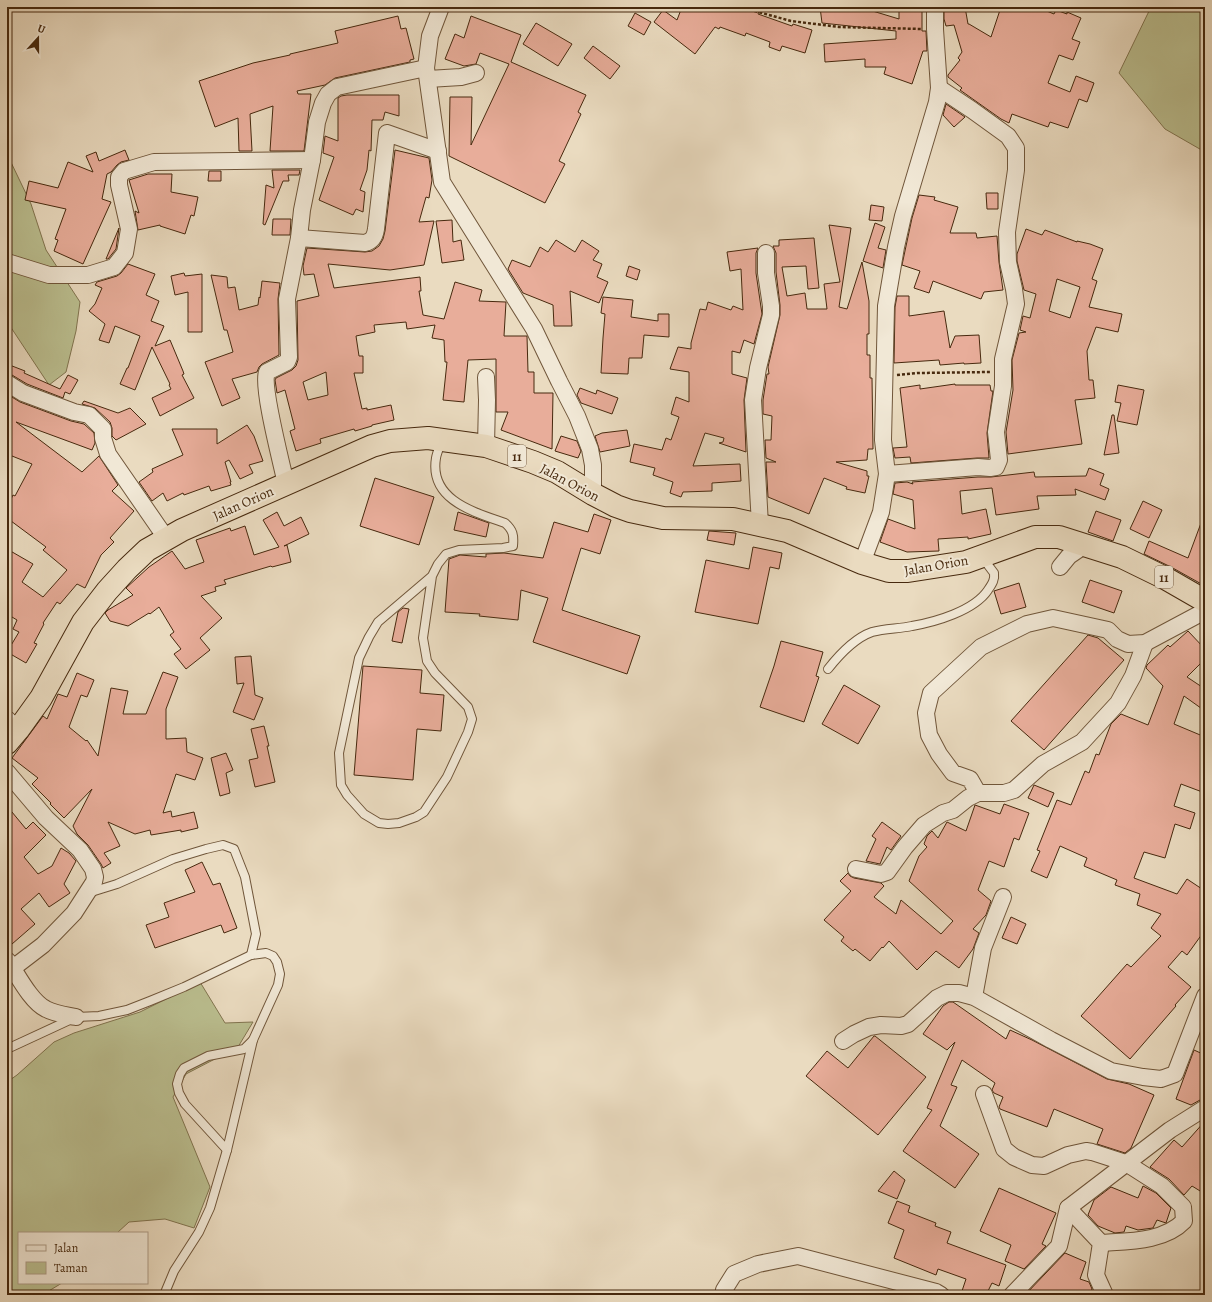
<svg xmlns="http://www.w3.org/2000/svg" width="1212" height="1302" font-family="Alegreya,serif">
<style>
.green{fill:#bbbf90;stroke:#81744f}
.building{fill:#e8ad9a;stroke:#47290e;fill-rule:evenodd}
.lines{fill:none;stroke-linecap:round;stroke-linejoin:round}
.service-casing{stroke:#70563a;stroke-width:10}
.minor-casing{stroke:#70563a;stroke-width:18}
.trunk-casing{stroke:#47290e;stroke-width:24}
.path{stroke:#47290e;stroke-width:2.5;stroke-dasharray:3 2;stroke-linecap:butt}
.service{stroke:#f1e8d6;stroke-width:8}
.minor{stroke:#f1e8d6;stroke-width:16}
.trunk{stroke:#eadbc0;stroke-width:22}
.labels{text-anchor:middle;stroke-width:4;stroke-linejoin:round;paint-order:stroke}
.shield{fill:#f1e8d6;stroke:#7a624a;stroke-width:1}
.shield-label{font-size:13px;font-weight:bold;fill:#47290e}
.street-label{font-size:14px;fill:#47290e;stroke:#f1e8d6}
</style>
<rect width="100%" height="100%" fill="#eadbc0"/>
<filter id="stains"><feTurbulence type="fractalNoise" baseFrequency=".005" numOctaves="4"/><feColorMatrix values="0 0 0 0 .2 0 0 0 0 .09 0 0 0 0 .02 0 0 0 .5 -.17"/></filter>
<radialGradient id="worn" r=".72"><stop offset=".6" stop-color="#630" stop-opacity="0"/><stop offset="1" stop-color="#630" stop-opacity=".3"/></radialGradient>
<!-- green -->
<g class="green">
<polygon points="1151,7 1205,7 1205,152 1165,129 1119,73"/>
<polygon points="7,154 31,204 46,250 80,302 76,331 66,372 49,385 10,326 7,327"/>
<polygon points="200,982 225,1023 253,1022 238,1047 186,1074 173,1097 210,1187 194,1228 165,1219 129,1222 117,1233 19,1233 19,1283 62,1283 42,1295 7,1295 7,1082 17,1075 54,1042 74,1033 140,1012"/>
</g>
<!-- building -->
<g class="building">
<polygon points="682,7 760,7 758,14 792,26 793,24 812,30 805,53 782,46 780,51 769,47 770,42 746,33 745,36 720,27 719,29 715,27 695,54 654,22 663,10 677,20"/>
<polygon points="820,7 853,10 853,8 866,9 899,19 899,10 922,10 922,31 926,31 927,51 923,51 912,84 884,74 886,67 865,67 865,59 825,62 824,44 896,39 896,31 822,23"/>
<polygon points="956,7 965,7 968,24 969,24 991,37 1001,7 1037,7 1054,14 1056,10 1067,14 1067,12 1081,18 1072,39 1080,42 1073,60 1059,55 1048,83 1070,92 1076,76 1094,83 1087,102 1079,99 1068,128 1050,122 1048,127 1012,114 1009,123 1001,119 960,90 962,88 948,77 948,75 960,60 958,58 962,52 954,25 946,26 944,19 944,9"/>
<polygon points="635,13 651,22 644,35 628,26"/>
<polygon points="398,16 401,29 406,28 414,59 410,60 410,62 335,78 325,85 297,91 298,94 311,94 304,151 270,151 273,106 250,114 252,151 239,151 238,118 215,127 199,81 253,63 290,55 290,54 338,43 335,31"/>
<polygon points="471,16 521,35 511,62 586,95 578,112 581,114 559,161 565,164 545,203 449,156 450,97 472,97 471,145 509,64 480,53 476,64 464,66 445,59 455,34 464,38"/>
<polygon points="536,23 572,44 558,66 523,44"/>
<polygon points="593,46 620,66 610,79 584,58"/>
<polygon points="347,95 399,95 399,116 385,112 383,120 372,120 371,151 369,150 367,170 360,190 365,192 363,212 356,209 353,215 319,200 334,157 323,153 325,136 338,141 338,98 341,96"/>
<polygon points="946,104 965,117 954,127 943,115"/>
<polygon points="125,150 129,160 121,162 117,165 111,172 107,174 102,199 111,202 83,264 54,251 58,240 55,239 66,209 25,200 29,181 58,188 68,162 93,172 86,156 96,152 99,161"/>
<path d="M395 150 429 158 432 180 429 198 426 197 419 222 434 221 424 265 390 270 328 264 334 288 420 277 421 291H419L423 315 444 319 455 282 482 290 479 301 506 302 504 336H527L528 372H534V393H553L552 449 501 430 508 412H496V359L468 360 464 402 443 400 447 362H445L444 340 432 338 435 325 407 329 406 322 374 325 375 332 356 336 359 356H363V373H354L362 409 367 408V410L391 405 394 420 372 425V426L355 431 354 429 320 439 321 443 296 451 290 431 295 429 285 390 277 393 275 380 276 378 292 370 296 366 298 360 297 301 319 296 314 274 304 275 303 266 307 248 365 252 372 251 379 246 383 239 385 231ZM326 372 328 395 308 400 303 382Z"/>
<polygon points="272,170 300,170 299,175 288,175 289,181 283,181 265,225 263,224 266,185 274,188"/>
<polygon points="209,171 221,171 221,181 208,181"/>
<polygon points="148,174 172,174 171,192 198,197 194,216 191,215 185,234 160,226 160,225 138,230 135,211 139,213 129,180"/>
<polygon points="986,193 998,193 998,209 987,209"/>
<polygon points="919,195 935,197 934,200 958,207 950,233 976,233 977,238 997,236 999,262 1003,290 984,292 981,299 933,281 929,293 914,288 920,271 902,265 912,218"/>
<polygon points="871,205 884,207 882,221 869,220"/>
<polygon points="273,219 291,219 290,235 272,235"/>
<polygon points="452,220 453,242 461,240 464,260 442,263 436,221"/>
<polygon points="875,223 885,227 878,248 886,250 883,268 863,261"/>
<polygon points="829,225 851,228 839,307 847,309 862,262 869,301 869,334 867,334 867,355 870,355 870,378 872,378 873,449 868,449 867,460 836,462 867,471 867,476 869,476 865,493 846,489 847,487 824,478 809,514 768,497 766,462 776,462 766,458 765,440 771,440 772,416 763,414 763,400 767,374 769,374 768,367 780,315 780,305 776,272 776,253 773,246 779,246 779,240 814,238 819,288 808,289 806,266 782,267 787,296 805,293 807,309 827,309 824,284 840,282"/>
<polygon points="119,228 116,249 108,259 106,259"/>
<path d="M1026 229 1042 235 1045 230 1077 242V241L1090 244 1103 249 1092 279 1097 281 1089 307 1122 314 1118 332 1096 327 1087 351 1089 380H1093L1095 398 1075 400 1082 444 1008 454 1006 432 1013 390 1012 360 1019 333 1026 332 1020 330 1023 316 1030 318 1036 294 1024 290 1017 261V254ZM1057 279 1080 287 1070 318 1049 311Z"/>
<polygon points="556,240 575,252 582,240 599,251 593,260 602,264 597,277 608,282 599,303 570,291 572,326 554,326 553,305 523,293 508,269 512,260 530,267 540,247 548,252"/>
<polygon points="758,248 756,253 756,273 762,314 754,344 744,340 740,353 732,351 732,374 747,378 744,400 746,452 719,443 723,442 724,438 705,433 693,466 740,464 741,481 712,483 712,491 683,492 681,497 670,493 673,482 653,475 655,468 630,462 634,444 662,450 666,438 671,440 679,417 671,414 676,397 689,402 689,372 670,369 678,347 691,349 691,343 700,309 706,310 708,302 731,310 733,306 743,310 741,269 730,271 727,252"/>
<polygon points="128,264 155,274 146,295 159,301 151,321 164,326 155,346 170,340 183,371 184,374 182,375 194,398 160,416 152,398 171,389 169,385 170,384 152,347 135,390 120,384 127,368 128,368 140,336 115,326 109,343 99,340 105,324 89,311 95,304 102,288 95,285 97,282 117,276 121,273"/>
<polygon points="629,266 640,270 637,280 626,276"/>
<polygon points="184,273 185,276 202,274 202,332 188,332 188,292 175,295 171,276"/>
<polygon points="211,275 227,277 228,288 235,287 239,310 258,305 259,297 260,298 262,281 280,283 278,299 279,355 262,364 259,367 257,372 232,379 240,398 222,406 205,362 233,352 227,330 224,330"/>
<polygon points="897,296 909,296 909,316 944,311 950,348 955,336 979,335 981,363 964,364 964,363 940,365 939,360 894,363 895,307"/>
<polygon points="603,297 633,300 631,317 658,321 658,314 669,314 669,337 644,335 642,358 629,358 628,374 601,373 603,338 605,314 601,313"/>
<polygon points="7,364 25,371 24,373 60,389 68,375 78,380 70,394 65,392 63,398 27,384 12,375 7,374"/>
<polygon points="955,384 955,385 990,385 991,391 993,391 987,433 989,458 977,458 911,463 910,457 895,458 893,448 907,447 900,388 920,385 920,389"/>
<polygon points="1118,385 1144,390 1137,425 1117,421 1121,403 1115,402"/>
<polygon points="580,388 596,394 597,390 618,398 612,414 581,403 577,395"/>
<polygon points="7,394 20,402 71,421 84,424 94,433 95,443 92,450 16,422 82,472 99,456 118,485 112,491 134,511 110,538 114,542 101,555 85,588 77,584 60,604 57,602 43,623 44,624 34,643 37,644 26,663 7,652 19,632 13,629 17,620 7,614 7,549 33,564 22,582 43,597 67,570 43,550 46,547 7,518 7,496 11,499 13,495 15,496 32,464 7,454"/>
<polygon points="84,401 118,413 130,408 146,424 116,440 112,436 112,428 110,422 95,408 82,404"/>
<polygon points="1112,415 1114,415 1119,453 1104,455"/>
<polygon points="247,425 254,436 263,461 249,465 253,473 240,479 229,460 225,462 231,482 230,482 231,485 211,491 209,486 184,495 183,493 167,501 163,493 152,501 139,482 153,472 152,469 183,455 172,429 217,429 217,444"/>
<polygon points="627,430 630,446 600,452 595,436 602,433"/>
<polygon points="561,436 577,441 581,451 578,458 555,451"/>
<polygon points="1089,468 1104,474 1100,485 1109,489 1105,500 1075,489 1076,495 1037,496 1039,509 996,515 992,488 960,491 962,514 986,509 991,534 968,539 968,537 938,539 939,551 907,552 880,542 888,519 915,529 913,500 893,494 895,483 907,482 913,484 912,482 978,477 991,477 1034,472 1035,477 1086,476"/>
<polygon points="375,478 434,497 419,545 360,526"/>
<polygon points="1143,501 1162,510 1149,538 1130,529"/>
<polygon points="1096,511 1121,520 1113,541 1088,532"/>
<polygon points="277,512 284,526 301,517 309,534 284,546 287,545 291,562 272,567 271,566 224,580 226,584 215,587 216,591 201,596 222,618 200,638 210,650 186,669 174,654 181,649 170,635 174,632 159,607 150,614 149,613 128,626 110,621 105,613 108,610 133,595 126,588 149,567 172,551 185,569 204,562 196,540 230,528 231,531 245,526 254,555 279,547 263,520"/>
<polygon points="458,512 489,523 486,537 454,530"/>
<polygon points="594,514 611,520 600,554 581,548 562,610 640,636 627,674 533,642 548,598 521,590 518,620 479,616 480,614 445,612 449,559 460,555 486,557 486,554 504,553 543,558 554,522 588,532"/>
<polygon points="1204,515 1205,515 1205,586 1171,567 1144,554 1149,541 1188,558"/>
<polygon points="709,531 736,533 734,545 707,540"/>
<polygon points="753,547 782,553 779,569 770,567 758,624 695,612 706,560 749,569"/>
<polygon points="1090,580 1122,591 1114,613 1082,602"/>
<polygon points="1019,583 1026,607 1001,614 994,591"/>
<polygon points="403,608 409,609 402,643 392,641 398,612"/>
<polygon points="1188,631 1205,649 1205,659 1187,677 1205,689 1205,711 1184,696 1174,724 1205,737 1205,793 1181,784 1174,806 1195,813 1190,829 1175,824 1165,858 1144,852 1134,878 1177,894 1187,879 1205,891 1205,930 1187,955 1182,951 1168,967 1191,987 1175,1005 1176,1006 1130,1059 1081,1016 1127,964 1131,967 1161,936 1151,928 1161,914 1137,905 1140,894 1115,885 1117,880 1084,866 1087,858 1060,846 1047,878 1031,871 1040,851 1037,850 1057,800 1071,805 1085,771 1089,773 1096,754 1099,755 1111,724 1121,714 1148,725 1163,686 1146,668 1147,665 1168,645 1170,647"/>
<polygon points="1088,635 1098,638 1124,660 1044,750 1011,721"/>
<polygon points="781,641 823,652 816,676 819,677 804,722 760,707 774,666"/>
<polygon points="251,656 255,695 263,698 254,720 233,712 244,683 237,684 235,657"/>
<polygon points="363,666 422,670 420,693 444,695 441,731 417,729 413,780 354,775"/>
<polygon points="163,672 178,677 166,709 166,739 186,738 187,752 203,758 195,780 176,774 163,813 171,811 172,817 194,812 198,828 181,832 181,830 151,835 150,830 135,834 108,822 120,846 104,853 111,863 103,868 101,864 88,845 77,834 73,826 92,789 64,818 50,804 51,803 32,784 38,778 12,758 43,716 47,719 58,694 67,697 77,673 94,680 87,697 81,695 69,727 86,741 87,740 98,756 111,688 128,691 123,714 146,714"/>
<polygon points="844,685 880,706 858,744 822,724"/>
<polygon points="264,726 269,746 267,746 275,782 255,787 249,760 258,758 251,729"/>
<polygon points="226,753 233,770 226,773 230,793 220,796 211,758"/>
<polygon points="1034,785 1054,793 1048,807 1028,798"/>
<polygon points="1004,804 1029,813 1019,840 1014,838 1004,867 989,861 978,890 991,901 986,915 973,929 979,933 973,949 959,968 936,951 917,970 889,941 883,948 882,947 870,961 855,949 853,951 841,941 844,937 824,920 851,891 840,881 848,873 850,876 854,878 881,883 884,886 874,897 896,914 901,900 941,934 953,921 909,881 919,856 927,847 924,844 927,836 932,831 938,838 947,822 966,831 975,805 1000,814"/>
<polygon points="7,806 26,829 33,822 46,835 24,857 38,874 52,866 61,848 69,853 76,861 64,884 70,893 49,907 39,893 21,909 35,924 12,944 7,939"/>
<polygon points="882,822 901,836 891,850 887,847 880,864 866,861 876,839 872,836"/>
<polygon points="202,862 213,885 220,883 237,928 224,933 221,925 155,948 146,925 169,917 164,903 195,892 185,870"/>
<polygon points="1011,917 1026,924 1017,944 1002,938"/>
<polygon points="949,1002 953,1002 1006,1039 1010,1030 1032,1040 1107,1079 1129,1084 1154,1095 1131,1148 1125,1153 1097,1144 1103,1129 1054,1109 1047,1127 1000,1109 999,1107 1003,1097 994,1093 992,1090 995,1083 962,1060 951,1085 957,1087 940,1126 979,1154 955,1188 903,1151 932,1110 927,1108 955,1042 947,1050 923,1034 943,1006"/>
<polygon points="874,1036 875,1036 926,1077 878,1135 806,1076 827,1051 848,1068"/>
<polygon points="1194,1050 1205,1055 1205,1099 1200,1100 1191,1105 1176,1099"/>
<polygon points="1205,1121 1205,1194 1192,1186 1184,1195 1169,1179 1150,1167 1174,1140 1182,1147"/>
<polygon points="894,1171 905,1180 897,1199 878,1191"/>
<polygon points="1143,1186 1156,1193 1171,1208 1166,1223 1157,1220 1153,1228 1138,1230 1126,1226 1124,1232 1115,1233 1098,1226 1088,1215 1094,1200 1111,1187 1138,1198"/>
<polygon points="999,1188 1056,1213 1042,1244 1046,1246 1024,1269 1005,1261 1011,1245 980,1231"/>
<polygon points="897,1201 910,1206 908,1212 936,1223 935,1226 951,1232 947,1243 1006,1265 999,1286 992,1283 986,1295 972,1295 962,1291 966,1279 938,1269 936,1275 894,1258 904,1230 888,1223"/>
<polygon points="1065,1253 1086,1262 1080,1279 1089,1282 1092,1289 1090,1295 1025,1295"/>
</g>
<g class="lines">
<!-- service casing -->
<g class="service-casing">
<g id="service">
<path d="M432 576 423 638 427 661 435 673 468 707 472 719 468 732 447 777 424 812 416 817 399 823 388 824 379 823 364 814 347 795 341 785 339 753 359 658 369 637 378 622 432 576 438 564 446 554 459 550 503 548 513 546C514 535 513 530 505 523 474 512 429 500 436 458 437 452 440 446 442 440"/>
<path d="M828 669C839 655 855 638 872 632 885 628 899 629 912 626 935 622 974 611 988 590 992 584 995 580 994 573L982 557"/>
<polyline points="88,893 117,884 173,859 206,849 223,845 234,849 245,877 256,934 251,955"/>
<polyline points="7,1049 76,1017 99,1016 127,1010 150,1001 184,987 251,955 266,953 273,956 277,962 280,974 278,985 253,1040 227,1150 210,1208 199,1232 174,1271 164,1295"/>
<polyline points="227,1150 185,1104 179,1093 177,1084 180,1074 184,1068 208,1056 244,1049 253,1040"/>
</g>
</g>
<!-- minor casing -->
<g class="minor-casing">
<g id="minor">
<polyline points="441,7 430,36 426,68 442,182 534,329 559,381 577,416 590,449 593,465 593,494"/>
<polyline points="428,79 461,77 476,73"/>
<path d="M299 238 365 243C373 241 375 236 376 229L387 133 438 151"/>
<polyline points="7,262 49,275 88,275 114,267 125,253 129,229 119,185 119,177 124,171 154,162 312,160"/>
<polyline points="486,377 487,400 486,446"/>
<polyline points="7,383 23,393 74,412 89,415 103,429 103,438 108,454 166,538"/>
<polyline points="887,474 978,467 990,468 996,467 999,460 996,432 1003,386 1003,359 1016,304 1014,289 1008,262 1007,232 1016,170 1016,148 1008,136 972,110 939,88"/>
<path d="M286 484C282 465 261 385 267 372L287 362 289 357 287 299 299 238 302 210 312 160 317 122 323 103 328 94 337 87 426 68"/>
<polyline points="760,525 753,400 758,368 771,315 771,306 766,273 766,253"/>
<polyline points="862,563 881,512 887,474 883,440 886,306 896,247 903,216 937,102 939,88 935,29 935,7"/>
<polyline points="1060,567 1069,556 1085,545"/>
<polyline points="7,719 18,730"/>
<polyline points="7,772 46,818 80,850 93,869 95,877 94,882 74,913 43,945 13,968"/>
<polyline points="978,793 970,779 953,773 939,754 929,735 926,713 931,693 981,647 1027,624 1053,618 1108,630 1117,639 1128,644 1145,643 1205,611"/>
<polyline points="856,869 881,874 887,872 905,847 924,825 943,813 953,810 968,798 978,793 1004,793 1014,790 1043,764 1082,742 1118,703 1133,676 1145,643"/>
<path d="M8 961C17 974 31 1002 46 1009 55 1014 66 1015 76 1017"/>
<polyline points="974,997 983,948 1003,897"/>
<polyline points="843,1041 854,1034 869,1027 881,1025 901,1026 908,1024 937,998 947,993 959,993 974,997 1051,1040 1111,1071 1143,1077 1161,1079 1175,1074 1205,996"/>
<path d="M984 1094 1004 1149 1014 1157 1032 1165 1044 1166 1068 1155 1086 1151 1092 1152 1126 1163 1162 1186 1183 1207 1184 1221C1164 1242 1128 1241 1101 1243"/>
<polyline points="1068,1208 1101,1243 1096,1275 1105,1295"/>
<polyline points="723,1295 724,1290 734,1274 758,1264 798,1256 936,1292 941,1295"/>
<polyline points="1012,1295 1059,1246 1068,1208 1170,1130 1205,1108"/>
</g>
</g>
<!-- trunk casing -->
<g class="trunk-casing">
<polyline id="trunk" points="7,743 18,730 41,698 83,622 107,591 127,569 147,550 182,530 372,446 390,441 428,438 486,446 533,462 557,472 593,494 616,506 630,511 663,518 733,519 787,531 862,563 889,571 908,571 966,562 1035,537 1059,537 1122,557 1165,578 1205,601"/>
</g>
<!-- path -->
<g class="path">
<polyline points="740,7 791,21 839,27 922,29"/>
<polyline points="897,375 918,373 990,372"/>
</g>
<!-- service -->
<use href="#service" class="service"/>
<!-- minor -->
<use href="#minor" class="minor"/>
<!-- trunk -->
<use href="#trunk" class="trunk"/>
</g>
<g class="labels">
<!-- shield labels -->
<g class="shield">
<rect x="508" y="445" width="18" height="22" rx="3"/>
<rect x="1155" y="566" width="18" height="22" rx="3"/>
</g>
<g class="shield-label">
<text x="517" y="461">11</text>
<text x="1164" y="582">11</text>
</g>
<!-- street labels -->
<g class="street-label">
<text transform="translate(570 482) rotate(28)" y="5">Jalan Orion</text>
<text transform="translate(243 503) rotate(-24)" y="5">Jalan Orion</text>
<text transform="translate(936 565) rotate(-10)" y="5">Jalan Orion</text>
</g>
</g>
<!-- margin -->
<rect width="1212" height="1302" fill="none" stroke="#eadbc0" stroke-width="24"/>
<rect x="8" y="8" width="1196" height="1286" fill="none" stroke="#47290e" stroke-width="2"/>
<rect x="12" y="12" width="1188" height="1278" fill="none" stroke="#47290e"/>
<!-- legend -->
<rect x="18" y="1232" width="130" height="52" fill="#f1e8d6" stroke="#ad9c86"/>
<rect x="26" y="1245" width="20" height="6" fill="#f1e8d6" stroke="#ad9c86"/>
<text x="54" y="1252" font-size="12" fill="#47290e">Jalan</text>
<rect x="26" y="1262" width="20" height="12" fill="#bbbf90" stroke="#ad9c86"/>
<text x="54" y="1272" font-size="12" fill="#47290e">Taman</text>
<!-- north arrow -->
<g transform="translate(38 38) rotate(21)" stroke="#f1e8d6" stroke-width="3" paint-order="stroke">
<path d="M0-3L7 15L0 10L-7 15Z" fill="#47290e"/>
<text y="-6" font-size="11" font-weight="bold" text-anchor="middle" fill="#47290e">U</text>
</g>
<rect width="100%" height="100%" filter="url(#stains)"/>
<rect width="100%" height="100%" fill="url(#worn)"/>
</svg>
